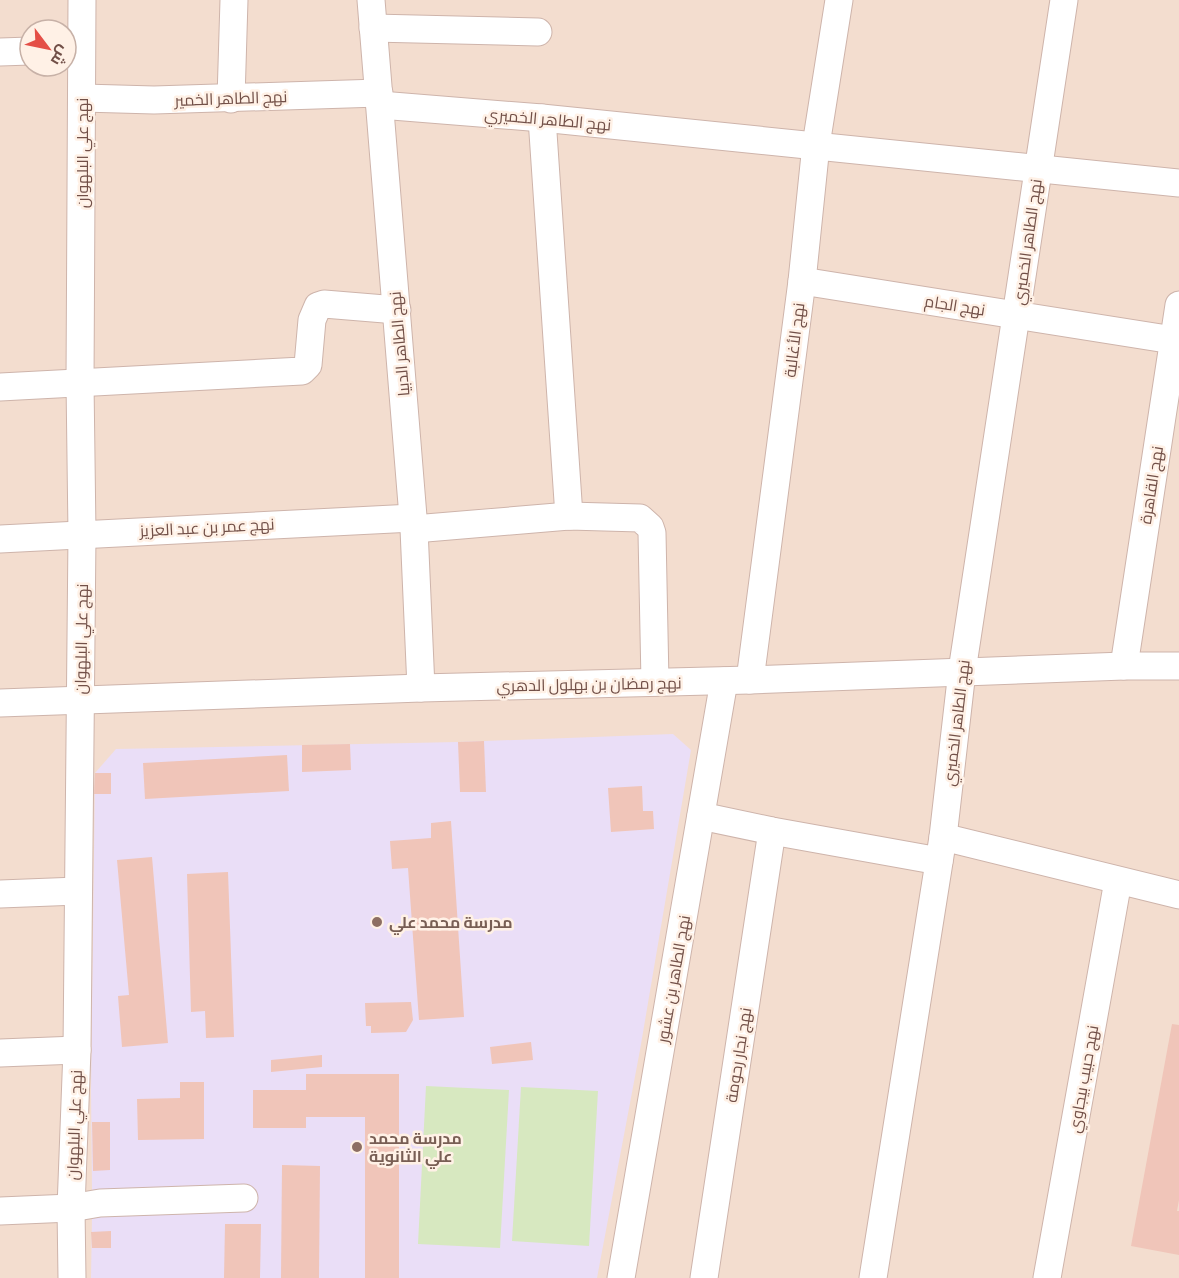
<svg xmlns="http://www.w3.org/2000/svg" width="1179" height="1278" font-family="Manrope,Cairo,sans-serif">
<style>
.residential{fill:#f3ddcf;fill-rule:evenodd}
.education{fill:#eadef7}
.green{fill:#d7e8c0}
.building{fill:#f0c5b9}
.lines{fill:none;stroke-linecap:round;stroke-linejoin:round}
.minor-casing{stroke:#ceb4ab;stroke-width:29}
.minor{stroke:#fff;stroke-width:27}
.education-dot{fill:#8d6e63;stroke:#fff1e6;stroke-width:2}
.labels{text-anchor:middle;stroke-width:5;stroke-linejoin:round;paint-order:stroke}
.street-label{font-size:16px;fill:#725048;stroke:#fff1e6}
.education-label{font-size:16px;font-weight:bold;fill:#785e54;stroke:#fff1e6;text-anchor:start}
</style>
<rect width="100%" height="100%" fill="#fcece1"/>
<!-- residential -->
<path class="residential" d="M0 0H1179V1278H0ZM30 30H66V66H30Z"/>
<!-- education -->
<polygon class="education" points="673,734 691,750 640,1050 597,1278 91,1278 92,1216 100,1195 92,1190 91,1091 95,773 116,749 458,742"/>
<!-- green -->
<g class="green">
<polygon points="426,1086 509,1090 500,1248 418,1244"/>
<polygon points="521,1087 598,1091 589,1246 512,1241"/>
</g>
<!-- building -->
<g class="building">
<polygon points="484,741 486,792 460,792 458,742"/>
<polygon points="350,744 351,770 302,772 302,745"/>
<polygon points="287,755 289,791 145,799 143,763"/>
<polygon points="95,773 111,773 111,794 94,794"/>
<polygon points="642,786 643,811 653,811 654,829 611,832 608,788"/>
<polygon points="451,821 464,1017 419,1020 408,868 392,869 390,841 431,838 431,823"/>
<polygon points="152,857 168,1043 122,1047 118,996 129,995 117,860"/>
<polygon points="228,872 234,1037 206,1038 205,1011 191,1012 187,874"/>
<polygon points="411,1002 413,1020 406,1032 371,1033 371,1026 366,1026 365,1003"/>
<polygon points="1172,1024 1179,1025 1179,1200 1177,1211 1179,1211 1179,1255 1131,1246"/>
<polygon points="531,1042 533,1060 492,1064 490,1047"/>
<polygon points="322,1055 322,1067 271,1072 271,1060"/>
<polygon points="306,1074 399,1074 399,1278 365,1278 365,1117 306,1117 306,1128 253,1128 253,1090 306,1090"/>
<polygon points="180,1082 204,1082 204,1139 138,1140 137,1099 180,1098"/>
<polygon points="92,1122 110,1122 110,1170 93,1171"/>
<polygon points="282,1165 320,1166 319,1278 281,1278"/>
<polygon points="225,1224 261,1224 260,1278 224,1278"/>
<polygon points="111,1231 111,1248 92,1248 91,1232"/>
</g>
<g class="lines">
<!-- minor casing -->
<g class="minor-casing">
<g id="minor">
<polyline points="371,0 414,529 421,688"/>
<polyline points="373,28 538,32"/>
<polyline points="0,52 30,51"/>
<polyline points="83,98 154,100 379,93"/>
<polyline points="231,99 234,0"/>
<polyline points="380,105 542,118 1179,183"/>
<polyline points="542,118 569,516"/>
<polyline points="802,281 1179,341"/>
<polyline points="0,387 302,371 308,365 312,320 318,306 324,304 397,310"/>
<polyline points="414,529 569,516 640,518 650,527 652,533 655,682"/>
<polyline points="0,539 413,518"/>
<polyline points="1124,666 1179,305"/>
<polyline points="750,680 802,281 816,145 839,0"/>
<polyline points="0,703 421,688 750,680 1124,666 1179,666"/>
<polyline points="701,816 772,831 939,861"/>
<polyline points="943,837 1179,895"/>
<polyline points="0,894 78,891"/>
<polyline points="0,1053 77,1050"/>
<polyline points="0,1211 71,1208 100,1203 244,1198"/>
<polyline points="72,1278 71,1208 77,1050 82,534 80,382 82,0"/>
<polyline points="621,1278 724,681"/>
<polyline points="704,1278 772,831"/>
<polyline points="873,1278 943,837 962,671 1064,0"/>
<polyline points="1047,1278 1118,881"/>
</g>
</g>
<!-- minor -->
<use href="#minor" class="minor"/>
</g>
<!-- markers -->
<g class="education-dot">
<circle cx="377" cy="922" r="6"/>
<circle cx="357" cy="1147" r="6"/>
</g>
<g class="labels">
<!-- street labels -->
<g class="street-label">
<text transform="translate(231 98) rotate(-2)" y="6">نهج الطاهر الخمير</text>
<text transform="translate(548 119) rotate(5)" y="6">نهج الطاهر الخميري</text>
<text transform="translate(82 153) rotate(-90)" y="6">نهج علي البلهوان</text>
<text transform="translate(1027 242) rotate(-82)" y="6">نهج الطاهر الخميري</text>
<text transform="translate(955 305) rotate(9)" y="6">نهج الجام</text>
<text transform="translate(794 340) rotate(-83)" y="6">نهج الأغالبة</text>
<text transform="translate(399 344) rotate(-95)" y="6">نهج الطاهر الدبيا</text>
<text transform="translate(1151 485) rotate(-81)" y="6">نهج القاهرة</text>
<text transform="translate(207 527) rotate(-3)" y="6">نهج عمر بن عبد العزيز</text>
<text transform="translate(81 639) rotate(-89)" y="6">نهج علي البلهوان</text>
<text transform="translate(589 684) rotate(-1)" y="6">نهج رمضان بن بهلول الدهري</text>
<text transform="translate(956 723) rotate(-83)" y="6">نهج الطاهر الخميري</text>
<text transform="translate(673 979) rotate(-80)" y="6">نهج الطاهر بن عشور</text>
<text transform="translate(738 1055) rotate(-81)" y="6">نهج نجار رحومة</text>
<text transform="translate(1083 1079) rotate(-80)" y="6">نهج حبيب بيجاوي</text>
<text transform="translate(74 1125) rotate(-88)" y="6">نهج علي البلهوان</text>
</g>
<!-- education labels -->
<g class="education-label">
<text x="389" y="928">مدرسة محمد علي</text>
<text x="369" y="1144">مدرسة محمد<tspan x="369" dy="18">علي الثانوية</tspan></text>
</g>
</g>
<!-- north arrow -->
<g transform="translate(48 48) rotate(122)"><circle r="28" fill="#fff1e6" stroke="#c7b1a7" stroke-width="1.5"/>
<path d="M0-4.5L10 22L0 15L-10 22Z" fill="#e44f47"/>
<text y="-9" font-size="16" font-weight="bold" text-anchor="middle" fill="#725048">ش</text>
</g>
</svg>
